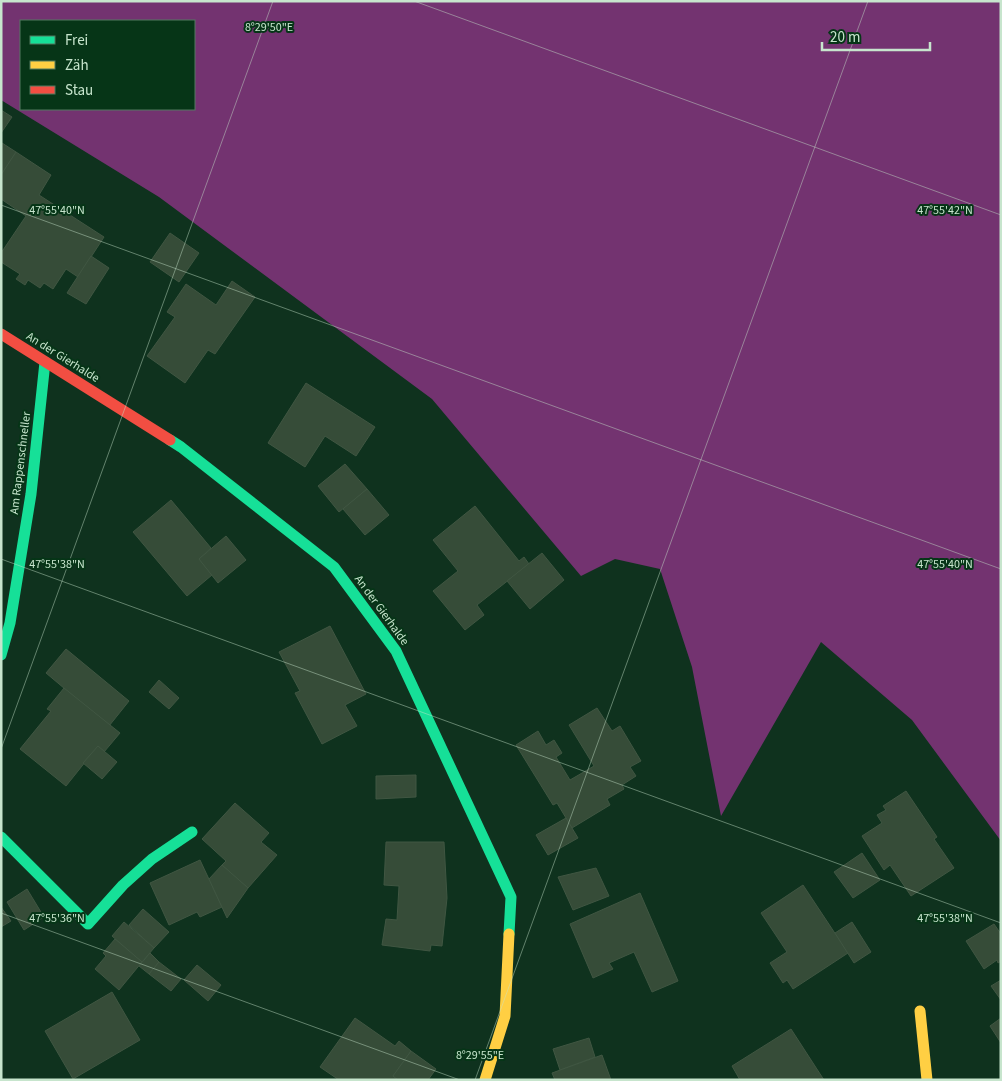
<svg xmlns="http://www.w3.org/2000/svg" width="1002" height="1081" font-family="'Source Sans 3',sans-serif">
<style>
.green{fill:#733370;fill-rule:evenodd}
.building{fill:#364c38;stroke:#405642}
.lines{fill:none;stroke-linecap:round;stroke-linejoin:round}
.fast{stroke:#16e098;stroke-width:11}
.slow{stroke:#ffcf43;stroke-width:11}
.jam{stroke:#f24e42;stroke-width:11}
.ticks{fill:none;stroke:#c7e5cd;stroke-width:1;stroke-opacity:0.45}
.labels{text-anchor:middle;stroke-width:4;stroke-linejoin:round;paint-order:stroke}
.street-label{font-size:12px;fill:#c7e5cd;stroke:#063517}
.ticks-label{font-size:12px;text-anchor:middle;fill:#c7e5cd;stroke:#063517;stroke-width:4;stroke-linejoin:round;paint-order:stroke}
</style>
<rect width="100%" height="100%" fill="#0f321e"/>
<!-- green -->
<path class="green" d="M1 1H1001V841L912 720 821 642 721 816 692 667 660 569 615 559 581 576 432 399 159 197 1 100ZM21 21H194V109H21Z"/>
<!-- building -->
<g class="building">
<polygon points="1,110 12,117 1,133"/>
<polygon points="2,143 16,152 1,175 1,144"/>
<polygon points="16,152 51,175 39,195 104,237 78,277 66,269 53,289 44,283 40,288 28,280 25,285 16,279 20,274 1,262 1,253 26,216 1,199 1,175"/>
<polygon points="170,233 199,253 179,282 150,262"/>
<polygon points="91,256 109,268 86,304 67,293"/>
<polygon points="232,281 255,297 215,354 208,350 185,383 147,356 175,317 167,312 186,284 216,305"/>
<polygon points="306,383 375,427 356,456 325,436 305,467 268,443"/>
<polygon points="345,464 367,489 339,512 318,486"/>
<polygon points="367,489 389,515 365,535 343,509"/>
<polygon points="171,500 211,548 199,559 212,575 187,596 133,532"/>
<polygon points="475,506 519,561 524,557 529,564 477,605 484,615 465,630 433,591 458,571 433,540"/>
<polygon points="226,536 246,560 218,583 199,559"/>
<polygon points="542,553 564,580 530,609 507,581"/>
<polygon points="330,626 366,694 345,705 357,726 322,744 295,693 300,691 279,652"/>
<polygon points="66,649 129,701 109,726 46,673"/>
<polygon points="159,680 179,698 169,709 149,692"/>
<polygon points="64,688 120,733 104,752 98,746 66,786 20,749 51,711 47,709"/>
<polygon points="597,708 612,731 620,726 641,761 630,767 636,776 622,785 624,789 607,799 610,805 572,828 557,803 553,805 516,745 538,731 546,745 554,740 562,753 556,757 570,780 594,766 569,725"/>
<polygon points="98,746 117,762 102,779 83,763"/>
<polygon points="416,775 416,797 376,799 376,776"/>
<polygon points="906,791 937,837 934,839 954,868 911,896 890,865 884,870 862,836 882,823 877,815 886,810 883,806"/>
<polygon points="235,803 269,833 261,842 277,855 248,888 222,865 226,861 202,839"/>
<polygon points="566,818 578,838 548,855 536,835"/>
<polygon points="386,842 444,842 447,898 442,946 431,945 430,951 382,945 386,919 397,920 399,886 384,885"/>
<polygon points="862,853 880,880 853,898 834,872"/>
<polygon points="200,860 222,907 200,917 197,912 169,925 150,883"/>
<polygon points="222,865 248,888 227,918 209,879"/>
<polygon points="596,868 609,896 573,910 558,877"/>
<polygon points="803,885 848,953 793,989 787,980 783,983 770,963 787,952 761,913"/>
<polygon points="27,889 44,917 24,930 7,902"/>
<polygon points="640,893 678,981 652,992 634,952 609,963 613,969 593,978 570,924"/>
<polygon points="1,907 11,921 1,927"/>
<polygon points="143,909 169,932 154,948 129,925"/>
<polygon points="124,922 154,948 142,962 112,936"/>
<polygon points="852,922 871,952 854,963 835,933"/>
<polygon points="994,924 1001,934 1001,961 998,963 997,960 984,969 966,941"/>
<polygon points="115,939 142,962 119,990 95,969 106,956 103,953"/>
<polygon points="150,953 159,962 149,974 139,966"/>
<polygon points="159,962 181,979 171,991 149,974"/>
<polygon points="197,965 221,985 208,1001 184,980"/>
<polygon points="1001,980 1001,1000 991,986"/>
<polygon points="112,992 140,1040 73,1079 45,1031"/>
<polygon points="355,1018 395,1046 399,1041 411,1051 393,1076 398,1080 339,1080 320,1067"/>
<polygon points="1001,1018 1001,1043 990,1026"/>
<polygon points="791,1029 824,1080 740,1080 732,1066"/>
<polygon points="589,1038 595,1057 560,1070 553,1049"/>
<polygon points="411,1051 436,1069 428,1080 398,1080 393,1076"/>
<polygon points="602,1055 611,1080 555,1080 552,1073"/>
</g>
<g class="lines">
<!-- fast -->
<g class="fast">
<polyline points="170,440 181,447 334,567 396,651 511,897 509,934"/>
<polyline points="1,655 10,623 31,494 45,362"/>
<polyline points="1,837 88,924 123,885 152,859 192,832"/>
</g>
<!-- slow -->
<g class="slow">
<polyline points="920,1011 927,1080"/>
<polyline points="485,1080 505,1016 509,934"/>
</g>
<!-- jam -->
<polyline class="jam" points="1,334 170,440"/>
</g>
<!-- ticks -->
<path class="ticks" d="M414 1 1001 215M1 205 1001 569M1 559 1001 923M1 749 273 1M1 913 460 1080M475 1080 868 1"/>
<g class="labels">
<!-- street labels -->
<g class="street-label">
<text transform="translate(63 357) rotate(32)" y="4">An der Gierhalde</text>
<text transform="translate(20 463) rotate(-83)" y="4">Am Rappenschneller</text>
<text transform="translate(382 610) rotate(54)" y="4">An der Gierhalde</text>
</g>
</g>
<g class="ticks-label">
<text x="269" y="31">8°29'50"E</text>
<text x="57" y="214">47°55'40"N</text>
<text x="945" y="214">47°55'42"N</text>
<text x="57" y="568">47°55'38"N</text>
<text x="945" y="568">47°55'40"N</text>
<text x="57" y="922">47°55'36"N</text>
<text x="945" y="922">47°55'38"N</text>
<text x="480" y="1059">8°29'55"E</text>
</g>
<!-- border -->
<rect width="1002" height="1081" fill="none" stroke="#c7e5cd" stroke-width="5"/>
<!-- legend -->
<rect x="20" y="20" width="175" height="90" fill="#063517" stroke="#537b60"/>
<rect x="30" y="36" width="25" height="8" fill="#16e098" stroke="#537b60"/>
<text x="65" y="45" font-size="15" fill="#c7e5cd">Frei</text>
<rect x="30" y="61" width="25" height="8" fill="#ffcf43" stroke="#537b60"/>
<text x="65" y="70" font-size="15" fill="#c7e5cd">Zäh</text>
<rect x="30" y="86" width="25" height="8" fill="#f24e42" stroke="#537b60"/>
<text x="65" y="95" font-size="15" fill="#c7e5cd">Stau</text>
<!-- scale -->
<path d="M822 42v8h108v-8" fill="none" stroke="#c7e5cd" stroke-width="2.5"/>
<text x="830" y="42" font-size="15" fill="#c7e5cd" stroke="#063517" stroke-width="4" paint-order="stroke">20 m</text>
</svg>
